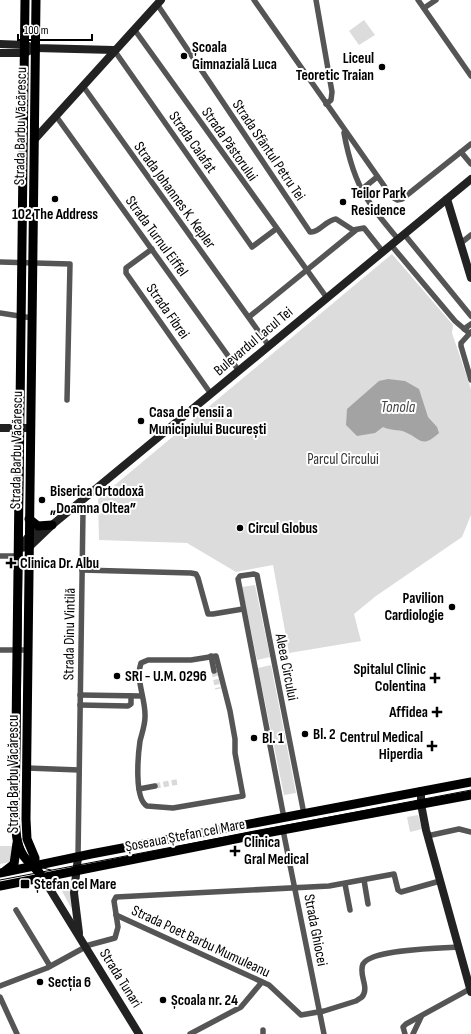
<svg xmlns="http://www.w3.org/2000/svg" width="471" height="1034" font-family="'Sofia Sans Condensed',sans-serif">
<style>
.green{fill:#dcdcdc}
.water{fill:#a3a3a3}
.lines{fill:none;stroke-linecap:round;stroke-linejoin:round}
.street-tunnel{stroke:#d9d9d9;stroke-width:5.5;stroke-dasharray:5.5 3;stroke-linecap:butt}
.street{stroke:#555;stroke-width:5.5}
.secondary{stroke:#222;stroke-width:8}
.primary{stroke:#000;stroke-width:9}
.tram{stroke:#000;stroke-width:1}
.poi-dot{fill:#000;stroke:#fff;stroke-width:1.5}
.labels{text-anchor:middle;stroke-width:4;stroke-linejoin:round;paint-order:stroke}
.poi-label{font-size:15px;font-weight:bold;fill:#000;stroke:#fff;text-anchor:start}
.street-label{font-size:15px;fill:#000;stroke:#fff}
.park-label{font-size:15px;fill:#333;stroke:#fff}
.water-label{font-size:16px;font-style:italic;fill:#444;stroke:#fff}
</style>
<rect width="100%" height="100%" fill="#fff"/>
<!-- green -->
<g class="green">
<polygon points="364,20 375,35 359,45 349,31"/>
<polygon points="392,254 453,325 452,333 471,389 471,515 462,537 376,596 354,614 361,641 289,653 273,565 236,572 187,543 99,540 98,499"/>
<polygon points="255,585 270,657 257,660 242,587"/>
<polygon points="271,665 296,793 284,795 258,668"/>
<polygon points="418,815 422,829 410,832 407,817"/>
<polygon points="0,846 13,846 10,862 0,864"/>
<polygon points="73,881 75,915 58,884 63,883 64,887 69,886 68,882"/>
</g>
<!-- water -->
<path class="water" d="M388 379 405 381 419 389 428 417 437 427 439 433C421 449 422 439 405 432 398 429 391 431 383 427L375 433 357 436 346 425 347 409 379 381Z"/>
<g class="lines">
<!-- street-tunnel -->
<g class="street-tunnel">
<polyline points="214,671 218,689"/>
<polyline points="155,786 177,782"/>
</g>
<!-- street -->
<g class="street">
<polyline points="254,0 392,197 397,200 402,199 471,144"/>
<polyline points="316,0 332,92 331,100 326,104"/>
<polyline points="418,0 471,76"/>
<path d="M157 4 310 232C319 233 326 220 336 219L353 230 364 228 383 252"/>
<polyline points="424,8 436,0"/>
<polyline points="134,29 327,298"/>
<polyline points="114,50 252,247 276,229"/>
<polyline points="83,86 269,346"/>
<polyline points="56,116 239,371"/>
<path d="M344 133C348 155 354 178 366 197 375 212 387 226 398 239"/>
<polyline points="461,152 471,164"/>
<polyline points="361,190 377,177"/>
<polyline points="404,234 471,316"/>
<polyline points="461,243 471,235"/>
<polyline points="391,245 455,321 469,333"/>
<polyline points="152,249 126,268 126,273 211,394"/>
<polyline points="0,262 70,264 67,400"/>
<polyline points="0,313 32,318"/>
<polyline points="249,317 356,230"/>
<polyline points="464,329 471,324"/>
<polyline points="471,332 461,343 461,346 471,380"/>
<polyline points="0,556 19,556"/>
<polyline points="82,570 191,573 196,574 198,578 208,614 213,614 243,609"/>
<polyline points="0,650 28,650"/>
<polyline points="211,656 214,671"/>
<path d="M216 656 230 711 235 739V753L243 796 173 808 147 806C134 799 138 755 140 741 142 733 145 725 145 717 146 699 135 680 141 663L148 660H191Z"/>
<polyline points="80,695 142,696"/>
<polyline points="80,705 128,706 131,704 131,696"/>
<polyline points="27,768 79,770"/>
<polyline points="139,789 155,786"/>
<polyline points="284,818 238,579 240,576 254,574 257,575 304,814"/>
<polyline points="283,830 324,1034"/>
<polyline points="427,836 459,829 471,832"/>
<polyline points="78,857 83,511 79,503"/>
<polyline points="364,880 368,904"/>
<polyline points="345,884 350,910"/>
<polyline points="16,910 50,966"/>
<path d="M116 915 269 985 301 1015 324 1011 356 1001 362 997C370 987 358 975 363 964 371 949 441 948 458 947"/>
<polyline points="0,986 47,968 89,945 115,938 118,927 114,901 116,897 329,886 394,874 398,890 401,892 440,881"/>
<polyline points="0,997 17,1034"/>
<polyline points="190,1034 241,1007 262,982"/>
<polyline points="263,1034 263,1030"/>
<polyline points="405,1034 403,1027 406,1024 470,989"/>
<polyline points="413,1034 421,1017"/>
</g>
<!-- secondary -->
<g class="secondary">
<polyline points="0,44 25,45 36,48 114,50"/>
<polyline points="0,53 25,53 29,51"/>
<polyline points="34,140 161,0"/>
<polyline points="447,199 471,278"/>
<polyline points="0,428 30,428"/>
<polyline points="19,548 29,547 52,525 471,179"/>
<polyline points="19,548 29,536 46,527"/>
<polyline points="421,791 421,804 426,830 471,992"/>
<polyline points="78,857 74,893 79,933"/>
<polyline points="43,878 139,1034"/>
</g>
<!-- primary -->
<g class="primary">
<path d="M25 0 15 813C16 829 15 847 26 859 33 867 36 867 43 878"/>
<polyline points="29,519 38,526 52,525"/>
<polyline points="35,866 35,858 27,839 26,819 36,0"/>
<polyline points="5,871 14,864 17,843"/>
<polyline points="0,873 91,854 471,782"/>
<polyline points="0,886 255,835 471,795"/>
</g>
<!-- tram -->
<g class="tram">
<path d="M28 0 19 827C21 848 28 866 51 870"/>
<polyline points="0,880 471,790"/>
</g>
</g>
<!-- markers -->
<g class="poi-dot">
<circle cx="184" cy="56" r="4"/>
<circle cx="382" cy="67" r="4"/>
<circle cx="55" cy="199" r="4"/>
<circle cx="343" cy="202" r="4"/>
<circle cx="141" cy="421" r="4"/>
<circle cx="42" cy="500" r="4"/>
<circle cx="240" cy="528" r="4"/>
<path d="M9 557h4v4h4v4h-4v4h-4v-4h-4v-4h4z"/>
<circle cx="452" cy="607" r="4"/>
<circle cx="117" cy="676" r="4"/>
<path d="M433 672h4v4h4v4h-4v4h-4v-4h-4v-4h4z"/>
<path d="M435 706h4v4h4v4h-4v4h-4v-4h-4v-4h4z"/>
<circle cx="305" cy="734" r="4"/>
<circle cx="254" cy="738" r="4"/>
<path d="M430 740h4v4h4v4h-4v4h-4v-4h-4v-4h4z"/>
<path d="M233 845h4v4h4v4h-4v4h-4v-4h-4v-4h4z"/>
<rect x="20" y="879" width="10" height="10" rx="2"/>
<circle cx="40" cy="982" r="4"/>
<circle cx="163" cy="1000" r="4"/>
</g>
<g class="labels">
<!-- poi labels -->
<g class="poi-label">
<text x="192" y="52">Școala<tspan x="192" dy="17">Gimnazială Luca</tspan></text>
<text x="374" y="63" text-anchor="end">Liceul<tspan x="374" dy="17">Teoretic Traian</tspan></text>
<text x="351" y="198">Teilor Park<tspan x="351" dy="17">Residence</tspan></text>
<text x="55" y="219" text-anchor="middle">102 The Address</text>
<text x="149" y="417">Casa de Pensii a<tspan x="149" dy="17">Municipiului București</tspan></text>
<text x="50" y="496">Biserica Ortodoxă<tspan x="50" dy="17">„Doamna Oltea”</tspan></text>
<text x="248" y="533">Circul Globus</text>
<text x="20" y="568">Clinica Dr. Albu</text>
<text x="444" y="603" text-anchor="end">Pavilion<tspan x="444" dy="17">Cardiologie</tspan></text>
<text x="426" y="674" text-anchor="end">Spitalul Clinic<tspan x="426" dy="17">Colentina</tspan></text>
<text x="125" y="681">SRI - U.M. 0296</text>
<text x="428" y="717" text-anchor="end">Affidea</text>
<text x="313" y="739">Bl. 2</text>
<text x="423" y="742" text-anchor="end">Centrul Medical<tspan x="423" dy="17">Hiperdia</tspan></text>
<text x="262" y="743">Bl. 1</text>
<text x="244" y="847">Clinica<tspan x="244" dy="17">Gral Medical</tspan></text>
<text x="34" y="889">Ștefan cel Mare</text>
<text x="48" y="987">Secția 6</text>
<text x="171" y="1005">Școala nr. 24</text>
</g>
<!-- street labels -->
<g class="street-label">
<text transform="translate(20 126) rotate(-89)" y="5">Strada Barbu Văcărescu</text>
<text transform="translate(193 142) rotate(55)" y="5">Strada Calafat</text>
<text transform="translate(230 144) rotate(55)" y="5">Strada Păstorului</text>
<text transform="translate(269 150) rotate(56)" y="5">Strada Sfântul Petru Tei</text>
<text transform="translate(175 195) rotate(54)" y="5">Strada Johannes K. Kepler</text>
<text transform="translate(157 236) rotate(54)" y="5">Strada Turnul Eiffel</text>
<text transform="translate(168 311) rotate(55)" y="5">Strada Fibrei</text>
<text transform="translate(253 341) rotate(-40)" y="5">Bulevardul Lacul Tei</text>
<text transform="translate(16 450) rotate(-89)" y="5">Strada Barbu Văcărescu</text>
<text transform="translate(69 634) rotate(-89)" y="5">Strada Dinu Vintilă</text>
<text transform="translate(287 667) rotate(79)" y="5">Aleea Circului</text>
<text transform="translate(13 774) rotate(-90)" y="5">Strada Barbu Văcărescu</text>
<text transform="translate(185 835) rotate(-11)" y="5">Șoseaua Ștefan cel Mare</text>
<text transform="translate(316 930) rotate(79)" y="5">Strada Ghiocei</text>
<text transform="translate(201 941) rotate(25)" y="5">Strada Poet Barbu Mumuleanu</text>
<text transform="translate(121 978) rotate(58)" y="5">Strada Tunari</text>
</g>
<!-- park labels -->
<g class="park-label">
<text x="343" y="464">Parcul Circului</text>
</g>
<!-- water labels -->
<g class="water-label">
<text x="398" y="412">Tonola</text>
</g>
</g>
<!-- scale -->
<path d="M18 34v6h74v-6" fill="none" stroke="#000000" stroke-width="2"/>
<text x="24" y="34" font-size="12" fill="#000000" stroke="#ffffff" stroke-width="3" paint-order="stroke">100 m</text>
</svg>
